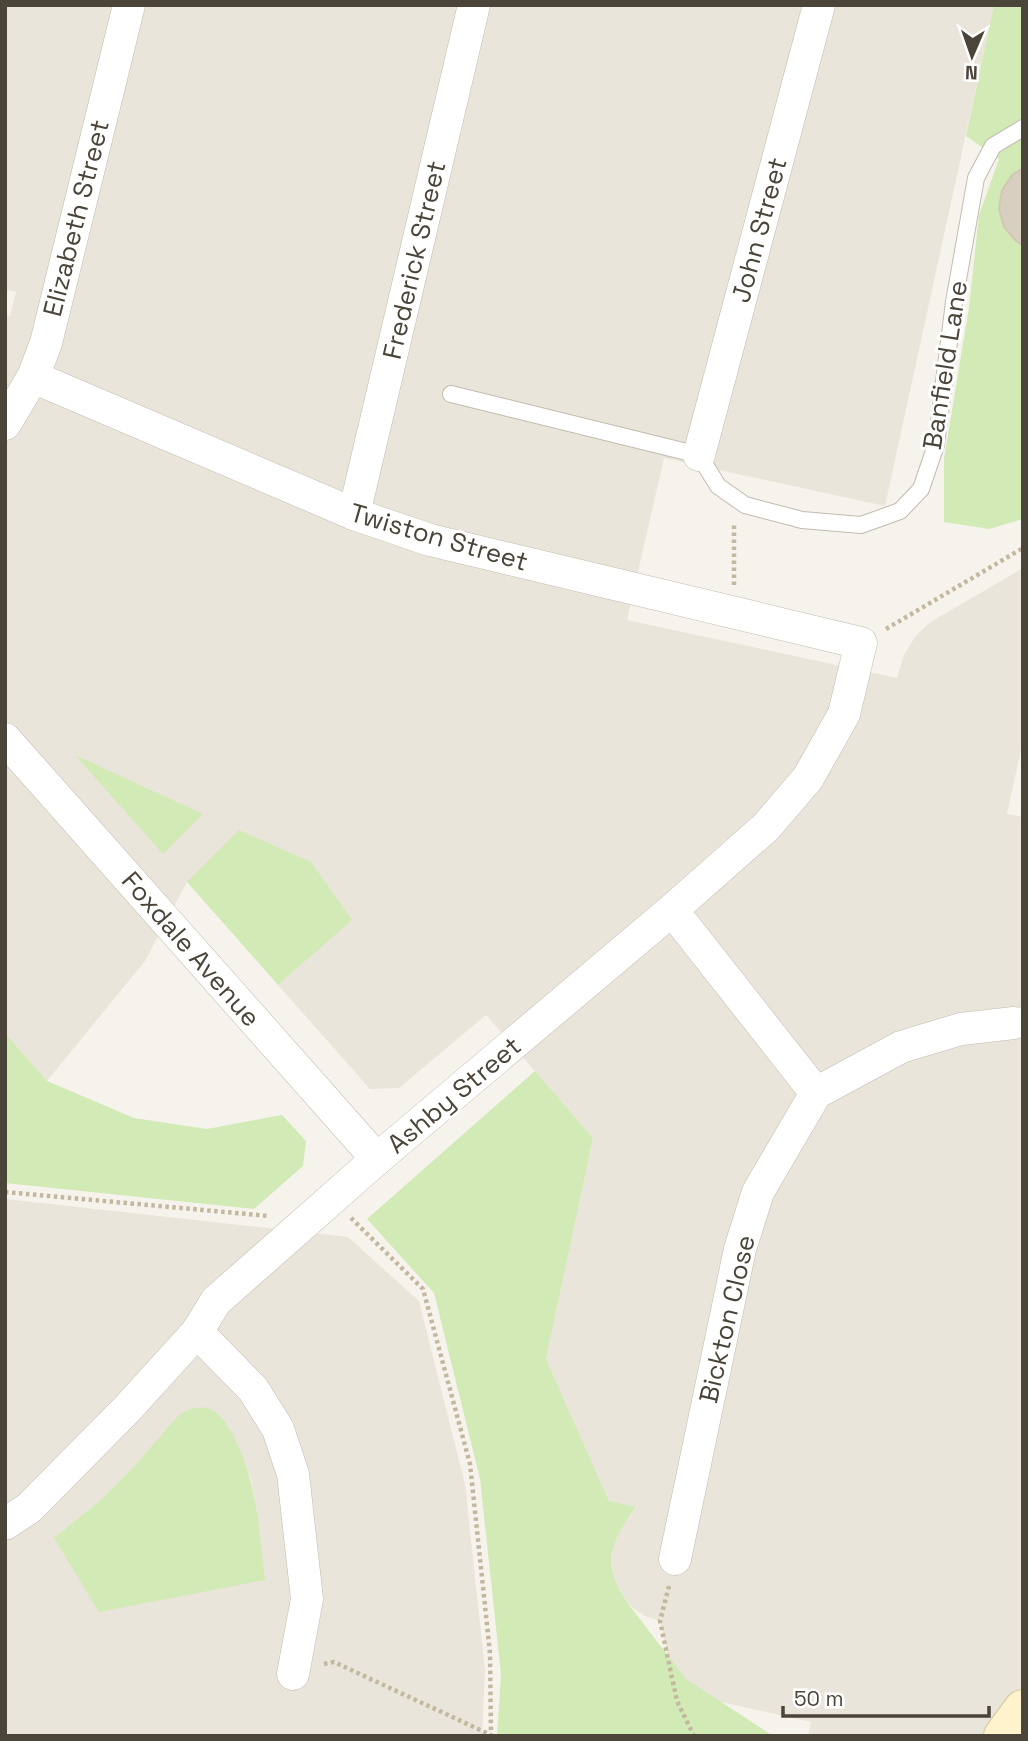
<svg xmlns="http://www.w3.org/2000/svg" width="1028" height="1741" font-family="'Space Grotesk',sans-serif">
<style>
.residential{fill:#eae5da;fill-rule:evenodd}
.green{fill:#d2eab5}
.building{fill:#d8cfc1;stroke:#d3c7b4;stroke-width:2}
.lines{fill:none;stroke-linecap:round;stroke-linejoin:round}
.lane-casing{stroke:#c2bbae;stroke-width:18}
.street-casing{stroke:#c2bbae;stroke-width:33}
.secondary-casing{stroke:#d6c79b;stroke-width:40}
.path{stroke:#c4b79f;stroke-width:4.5;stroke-dasharray:3.5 3.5;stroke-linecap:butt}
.lane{stroke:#fff;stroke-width:16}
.street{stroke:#fff;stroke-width:32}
.secondary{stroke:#fff3cd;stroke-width:38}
.labels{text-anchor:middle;stroke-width:6;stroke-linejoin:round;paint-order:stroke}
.street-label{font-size:26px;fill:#4b4439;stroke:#fff}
</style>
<rect width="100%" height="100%" fill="#f6f3ec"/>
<!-- residential -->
<g class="residential">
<polygon points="5,5 994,5 885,506 664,458 627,620 897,678 904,655 915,637 929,623 1023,568 1023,740 1007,814 1023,817 1023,1736 808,1736 811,1722 676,1692 660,1621 645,1616 629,1605 621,1592 614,1577 612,1562 613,1545 618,1532 636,1508 609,1501 546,1359 593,1138 486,1015 399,1088 370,1089 278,985 351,920 187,882 145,961 47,1081 5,1033 5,315 10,316 16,292 5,290"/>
<path d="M5 1199 348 1237 419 1301 465 1484 485 1670 482 1736H5ZM238 1445 251 1478 257 1513 54 1538 103 1498 137 1463Z"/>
</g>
<!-- green -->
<g class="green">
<polygon points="994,5 1023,5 1023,519 989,529 944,522 944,459 969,307 979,215 999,159 966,136"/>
<polygon points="75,755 203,814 163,854"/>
<polygon points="239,830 311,862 352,920 278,985 187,882"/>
<polygon points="5,1033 47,1081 134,1118 207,1129 282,1115 306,1141 303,1166 254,1209 5,1183"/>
<path d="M535 1071 593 1138 546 1359 609 1501 636 1507C608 1544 602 1566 629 1605L686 1679 773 1736H497L501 1674 480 1479 434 1293 367 1219Z"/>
<path d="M196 1408C199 1408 203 1407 207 1408 220 1411 226 1424 233 1435 257 1479 259 1530 265 1580L99 1612 54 1538 103 1498 137 1463 179 1415 188 1410Z"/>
</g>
<!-- building -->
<polygon class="building" points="1023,168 1023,245 1016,241 1004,227 999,209 1002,190 1012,175"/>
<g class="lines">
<!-- lane casing -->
<g class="lane-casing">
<polyline id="lane" points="451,394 699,455 718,486 745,505 802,520 861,525 900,511 921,489 936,445 954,302 976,178 993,146 1023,128"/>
</g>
<!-- street casing -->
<g class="street-casing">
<g id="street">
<polyline points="5,424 33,377 46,343 129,5"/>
<polyline points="699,455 819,5"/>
<polyline points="354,514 474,5"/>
<polyline points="5,739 377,1159"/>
<polyline points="672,910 816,1093"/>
<polyline points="197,1332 253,1389 278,1429 293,1474 307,1599 293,1674"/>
<polyline points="5,1524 29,1508 127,1409 197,1332 216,1301 377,1159 672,910 766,827 808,778 844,714 861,643 430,540 354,514 33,377"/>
<polyline points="675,1559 740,1249 758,1192 816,1093 901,1047 961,1029 1014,1023"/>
</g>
</g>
<!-- secondary casing -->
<g class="secondary-casing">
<polyline id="secondary" points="1003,1736 1023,1709"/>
</g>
<!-- path -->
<g class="path">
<polyline points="734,585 734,524"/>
<polyline points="886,629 1023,548"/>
<polyline points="5,1192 269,1216"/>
<polyline points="351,1218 423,1289 470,1464 490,1653 491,1736"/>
<polyline points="669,1586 660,1621 677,1701 694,1736"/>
<polyline points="324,1664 334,1662 491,1735"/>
</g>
<!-- lane -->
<use href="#lane" class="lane"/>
<!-- street -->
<use href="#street" class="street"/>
<!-- secondary -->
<use href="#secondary" class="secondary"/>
</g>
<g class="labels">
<!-- street labels -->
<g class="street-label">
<text transform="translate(76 218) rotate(-76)" y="9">Elizabeth Street</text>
<text transform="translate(759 230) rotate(-75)" y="9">John Street</text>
<text transform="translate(414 260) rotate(-77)" y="9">Frederick Street</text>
<text transform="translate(945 365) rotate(-81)" y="9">Banfield Lane</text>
<text transform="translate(439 537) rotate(16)" y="9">Twiston Street</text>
<text transform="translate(191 949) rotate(49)" y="9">Foxdale Avenue</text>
<text transform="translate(454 1095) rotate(-40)" y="9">Ashby Street</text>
<text transform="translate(727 1319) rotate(-77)" y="9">Bickton Close</text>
</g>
</g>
<!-- border -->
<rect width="1028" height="1741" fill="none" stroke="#4b4439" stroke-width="14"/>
<!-- north arrow -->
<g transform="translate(972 56) rotate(182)" stroke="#ffffff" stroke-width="5" paint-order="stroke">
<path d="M0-5L12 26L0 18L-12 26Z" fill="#4b4439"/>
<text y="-10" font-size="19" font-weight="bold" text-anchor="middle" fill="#4b4439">N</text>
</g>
<!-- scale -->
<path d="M783 1706v10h206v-10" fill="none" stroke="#4b4439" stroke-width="3.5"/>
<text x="794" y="1706" font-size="21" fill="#4b4439" stroke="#ffffff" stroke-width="5" paint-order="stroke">50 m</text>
</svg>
